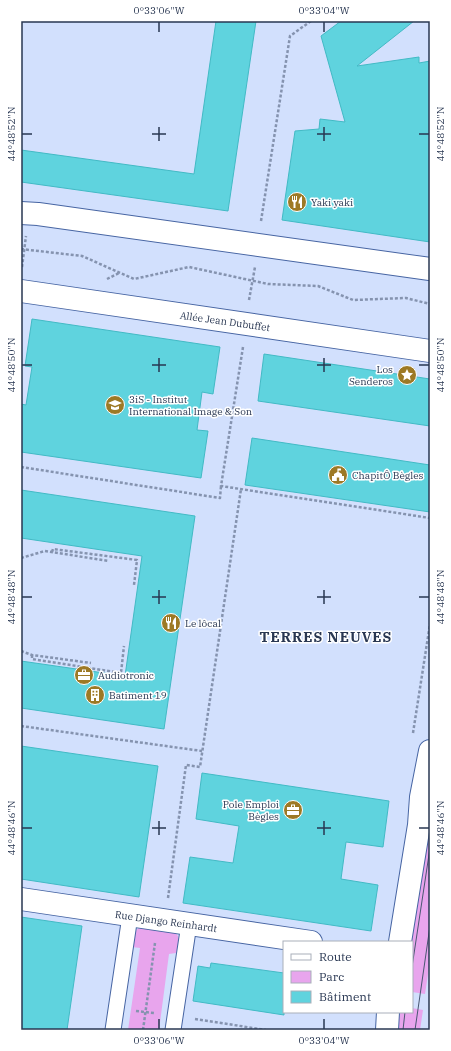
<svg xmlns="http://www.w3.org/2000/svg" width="451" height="1051" font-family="'IBM Plex Serif',serif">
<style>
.green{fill:#e8a5ed}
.building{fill:#5fd3de;stroke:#42bac5}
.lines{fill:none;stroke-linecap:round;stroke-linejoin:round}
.lane-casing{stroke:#4765a3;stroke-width:17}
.street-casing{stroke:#4765a3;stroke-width:24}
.path{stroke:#8593af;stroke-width:2.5;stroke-dasharray:3 2;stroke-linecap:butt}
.lane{stroke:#fff;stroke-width:15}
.street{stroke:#fff;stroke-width:22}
.tram{stroke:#495772;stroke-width:1}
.ticks{fill:none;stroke:#293752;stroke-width:1.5}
.labels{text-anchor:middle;stroke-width:3;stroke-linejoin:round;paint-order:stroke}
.poi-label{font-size:10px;fill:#293752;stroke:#fff;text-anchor:start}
.street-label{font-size:10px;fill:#293752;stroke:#fff}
.district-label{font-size:14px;font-weight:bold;letter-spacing:1px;fill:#293752;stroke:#fff}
.neatline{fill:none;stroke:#293752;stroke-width:1.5}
.ticks-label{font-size:10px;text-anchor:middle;fill:#293752}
</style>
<rect width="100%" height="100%" fill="#d2e0fd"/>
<!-- green -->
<g class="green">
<polygon points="430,813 430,961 425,994 412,992 411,942"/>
<path d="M142 926 173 931C182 937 179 944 176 953L169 954 159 1030H128L140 948 132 947C133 939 133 930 142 926Z"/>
<polygon points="412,1008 423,1010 420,1030 397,1030 400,1012 412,1012"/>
</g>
<!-- building -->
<g class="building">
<polygon points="216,21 256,21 228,211 21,182 21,150 194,174"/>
<polygon points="341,21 414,21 357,66 419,57 419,63 430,61 430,242 282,220 295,131 319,129 320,119 345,122 321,36"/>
<polygon points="32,319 220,347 213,394 202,392 197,430 208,431 201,478 21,452 21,404 26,405 32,367 25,366"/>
<polygon points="264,354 430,379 430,426 258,401"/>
<polygon points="252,438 430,465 430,512 245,485"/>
<polygon points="21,490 195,516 164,729 21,708 21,661 125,676 142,556 21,538"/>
<polygon points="21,746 158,766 139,897 21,879"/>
<polygon points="202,773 389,801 383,847 346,842 341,879 378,885 371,931 183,903 190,857 233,863 239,826 196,819"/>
<polygon points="21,917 82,926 67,1030 21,1030"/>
<polygon points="211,963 284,973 284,1015 193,1001 198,966 210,968"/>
</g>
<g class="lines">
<!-- lane casing -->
<g class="lane-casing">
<g id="lane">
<polyline points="113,1030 130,916"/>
<polyline points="173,1030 189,924"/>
</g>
</g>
<!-- street casing -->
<g class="street-casing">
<g id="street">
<polyline points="21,213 38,214 430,269"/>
<polyline points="21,291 430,351"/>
<polyline points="21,899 311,942"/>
<polyline points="400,942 419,825 421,797 430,751"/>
<polyline points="387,1030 388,1012"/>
</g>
</g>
<!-- path -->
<g class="path">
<polyline points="261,221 290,36 311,21"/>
<polyline points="21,249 82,256 134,279 189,267 268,284 318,286 353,300 406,298 430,304"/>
<polyline points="22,267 26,236"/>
<polyline points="107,279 119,273"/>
<polyline points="249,300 255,267"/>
<polyline points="243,347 221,486 430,518"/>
<polyline points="21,467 220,498 221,486"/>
<polyline points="52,552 53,549 137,560 134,585"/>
<polyline points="21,558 45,551 109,561"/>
<polyline points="21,651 32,655 91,663"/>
<polyline points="32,655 32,659 121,673 124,646"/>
<polyline points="21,726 202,751"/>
<polyline points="413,733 430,624"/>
<polyline points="168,898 186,765 200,767 241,489"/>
<polyline points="136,1011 154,1013"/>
<polyline points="195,1019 266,1030"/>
<polyline points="143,1030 155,943"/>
</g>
<!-- lane -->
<use href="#lane" class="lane"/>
<!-- street -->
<use href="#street" class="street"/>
<!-- tram -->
<g class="tram">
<polyline points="412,967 430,848"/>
<polyline points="403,1030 405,1012"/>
<polyline points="415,1030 430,926"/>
</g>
</g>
<!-- ticks -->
<path class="ticks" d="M159 22V32M324 22V32M159 127V141M324 127V141M22 134H32M152 134H166M317 134H331M419 134H429M159 358V372M324 358V372M22 365H32M152 365H166M317 365H331M419 365H429M159 590V604M324 590V604M22 597H32M152 597H166M317 597H331M419 597H429M159 821V835M324 821V835M22 828H32M152 828H166M317 828H331M419 828H429M159 1019V1029M324 1019V1029"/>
<!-- icons -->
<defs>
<g id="restaurant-disc" transform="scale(1)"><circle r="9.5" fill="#9d7925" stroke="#fff"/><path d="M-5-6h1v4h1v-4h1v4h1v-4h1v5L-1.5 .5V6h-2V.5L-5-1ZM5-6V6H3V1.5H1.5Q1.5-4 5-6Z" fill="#fff"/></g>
<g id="sight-disc" transform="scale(1)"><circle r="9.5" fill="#9d7925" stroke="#fff"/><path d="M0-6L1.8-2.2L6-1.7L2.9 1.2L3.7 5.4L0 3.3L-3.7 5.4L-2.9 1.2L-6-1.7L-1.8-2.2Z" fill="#fff"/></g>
<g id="university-disc" transform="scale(1)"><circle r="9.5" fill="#9d7925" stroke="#fff"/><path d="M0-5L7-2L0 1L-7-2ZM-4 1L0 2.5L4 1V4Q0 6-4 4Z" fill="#fff"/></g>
<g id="civic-disc" transform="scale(1)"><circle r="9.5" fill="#9d7925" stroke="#fff"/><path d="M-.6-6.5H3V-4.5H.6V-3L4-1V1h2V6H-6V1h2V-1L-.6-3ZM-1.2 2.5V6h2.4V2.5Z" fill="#fff"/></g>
<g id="office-disc" transform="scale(1)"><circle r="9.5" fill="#9d7925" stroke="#fff"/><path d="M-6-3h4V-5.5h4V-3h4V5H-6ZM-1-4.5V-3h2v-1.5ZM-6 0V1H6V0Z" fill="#fff"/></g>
<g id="building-disc" transform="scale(1)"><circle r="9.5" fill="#9d7925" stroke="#fff"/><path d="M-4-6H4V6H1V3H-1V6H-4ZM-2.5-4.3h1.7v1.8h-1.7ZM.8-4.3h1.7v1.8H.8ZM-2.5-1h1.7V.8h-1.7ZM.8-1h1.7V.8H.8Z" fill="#fff"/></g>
</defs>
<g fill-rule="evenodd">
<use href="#restaurant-disc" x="297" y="202"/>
<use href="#sight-disc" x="407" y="375"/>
<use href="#university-disc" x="115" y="405"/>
<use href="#civic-disc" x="338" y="475"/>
<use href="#restaurant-disc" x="171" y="623"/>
<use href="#office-disc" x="84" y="675"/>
<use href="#building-disc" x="95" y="695"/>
<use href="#office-disc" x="293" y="810"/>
</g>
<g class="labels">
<!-- poi labels -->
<g class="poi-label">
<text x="311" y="206">Yaki yaki</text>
<text x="393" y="373" text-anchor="end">Los<tspan x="393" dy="12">Senderos</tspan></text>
<text x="129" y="403">3iS - Institut<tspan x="129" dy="12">International Image &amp; Son</tspan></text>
<text x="352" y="479">ChapitÔ Bègles</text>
<text x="185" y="627">Le lôcal</text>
<text x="98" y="679">Audiotronic</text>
<text x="109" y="699">Batiment 19</text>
<text x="279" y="808" text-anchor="end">Pole Emploi<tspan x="279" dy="12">Bègles</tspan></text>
</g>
<!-- street labels -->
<g class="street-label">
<text transform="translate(225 321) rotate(8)" y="4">Allée Jean Dubuffet</text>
<text transform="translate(166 921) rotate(8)" y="4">Rue Django Reinhardt</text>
</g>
<!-- district labels -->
<g class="district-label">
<text x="326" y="642">TERRES NEUVES</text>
</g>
</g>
<!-- border -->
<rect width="451" height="1051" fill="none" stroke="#ffffff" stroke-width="44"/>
<!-- legend -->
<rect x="283" y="941" width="130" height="72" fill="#ffffff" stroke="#a9afba"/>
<rect x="291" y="954" width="20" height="6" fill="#ffffff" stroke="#a9afba"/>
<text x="319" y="961" font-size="12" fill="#293752">Route</text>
<rect x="291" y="971" width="20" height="12" fill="#e8a5ed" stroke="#a9afba"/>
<text x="319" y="981" font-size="12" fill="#293752">Parc</text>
<rect x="291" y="991" width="20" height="12" fill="#5fd3de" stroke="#a9afba"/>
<text x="319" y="1001" font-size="12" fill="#293752">Bâtiment</text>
<rect x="22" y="22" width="407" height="1007" class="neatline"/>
<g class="ticks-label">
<text x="159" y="14">0°33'06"W</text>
<text x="324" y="14">0°33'04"W</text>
<text transform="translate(11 134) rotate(-90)" y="4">44°48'52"N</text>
<text transform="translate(440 134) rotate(-90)" y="4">44°48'52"N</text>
<text transform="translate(11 365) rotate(-90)" y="4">44°48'50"N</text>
<text transform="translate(440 365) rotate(-90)" y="4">44°48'50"N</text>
<text transform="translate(11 597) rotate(-90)" y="4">44°48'48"N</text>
<text transform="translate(440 597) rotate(-90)" y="4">44°48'48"N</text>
<text transform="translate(11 828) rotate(-90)" y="4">44°48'46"N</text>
<text transform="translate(440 828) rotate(-90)" y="4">44°48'46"N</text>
<text x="159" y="1044">0°33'06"W</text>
<text x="324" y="1044">0°33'04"W</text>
</g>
</svg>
